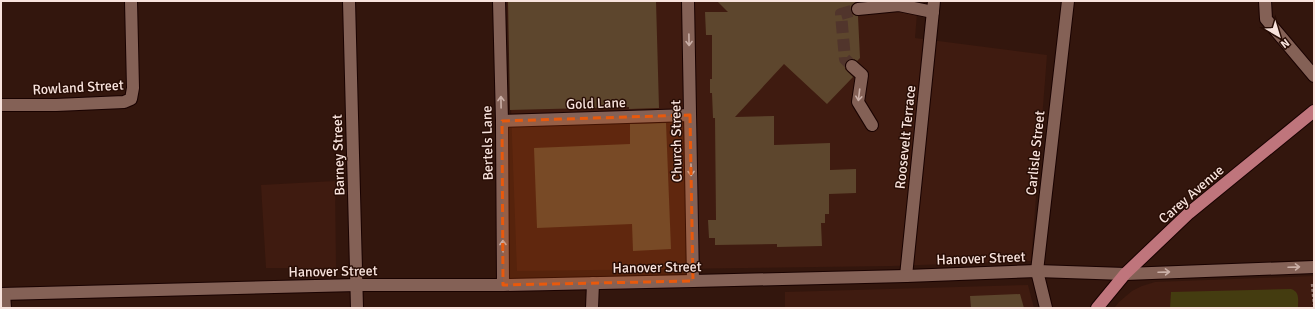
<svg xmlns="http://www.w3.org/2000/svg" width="1315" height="309" font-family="Signika,sans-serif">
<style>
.built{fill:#3f1b10}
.green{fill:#443c10}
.building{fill:#5d462d}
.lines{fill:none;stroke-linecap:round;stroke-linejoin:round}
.minor-tunnel{stroke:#51352c;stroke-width:12;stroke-dasharray:12 6;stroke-linecap:butt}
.minor-casing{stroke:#190200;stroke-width:14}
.major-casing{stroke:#190200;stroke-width:14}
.path{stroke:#927971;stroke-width:2.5;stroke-dasharray:3 2;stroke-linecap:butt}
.minor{stroke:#846156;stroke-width:12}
.major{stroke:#bf757c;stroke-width:12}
.oneway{stroke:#caafa7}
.marked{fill:#e8590c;fill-opacity:0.2;stroke:#e8590c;stroke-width:3;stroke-dasharray:8 5;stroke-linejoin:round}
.labels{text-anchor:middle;stroke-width:3;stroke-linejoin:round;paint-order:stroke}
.street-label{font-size:14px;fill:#f8e3dd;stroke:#280d05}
</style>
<rect width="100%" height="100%" fill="#33160d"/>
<!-- built -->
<g class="built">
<polygon points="507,1 918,1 915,38 1047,55 1031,261 892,266 517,271"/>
<polygon points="335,181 336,268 266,268 261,185"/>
<polygon points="1314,276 1314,308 1114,308 1119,302 1132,291 1142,286 1155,282"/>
<polygon points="1028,285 1034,308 785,308 785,292"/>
</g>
<!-- green -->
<path class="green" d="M1291 289C1300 292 1298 299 1298 308H1170L1171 292Z"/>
<!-- building -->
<g class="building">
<polygon points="508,1 656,1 659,108 629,109 629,107 510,110"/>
<polygon points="717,1 857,1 851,6 851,9 852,14 858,16 860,58 857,61 854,59 850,59 846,61 845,65 845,69 853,77 827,104 784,64 735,117 774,116 774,145 830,143 830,170 856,169 856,193 829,194 829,214 825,214 825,223 821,223 822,246 777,247 777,244 715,245 715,238 709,238 708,220 716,220 715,118 713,118 712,93 710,93 710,79 712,79 712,35 706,35 705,12 728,12"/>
<polygon points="666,123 671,249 633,251 632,224 537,228 534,148 630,144 630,124"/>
<polygon points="1020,294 1024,308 971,308 970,296"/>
</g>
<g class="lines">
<!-- minor-tunnel -->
<polyline class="minor-tunnel" points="852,66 845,59 841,14 858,9"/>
<!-- minor casing -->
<g class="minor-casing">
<g id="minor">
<polyline points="349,1 357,308"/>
<polyline points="499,1 502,121 503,285"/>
<polyline points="688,1 693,281"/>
<polyline points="1265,1 1266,19 1314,76"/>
<polyline points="858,9 899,5 933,12"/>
<polyline points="852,66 862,75 858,102 872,125"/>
<polyline points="1,105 56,105 124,102 131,99 133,88 131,1"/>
<polyline points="502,121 690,115"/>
<polyline points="906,276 934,1"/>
<polyline points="1,294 357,285 503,285 693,281 906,276 1037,271 1125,274 1314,267"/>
<polyline points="4,294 5,308"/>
<polyline points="592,308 593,283"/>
<polyline points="1046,308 1037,271 1068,1"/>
</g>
</g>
<!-- major casing -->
<g class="major-casing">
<polyline id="major" points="1097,308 1125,274 1189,213 1314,111"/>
</g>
<!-- path -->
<polyline class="path" points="1312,284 1314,305"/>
<!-- minor -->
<use href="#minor" class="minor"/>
<!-- major -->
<use href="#major" class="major"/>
</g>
<!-- one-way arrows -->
<defs><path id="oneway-shaft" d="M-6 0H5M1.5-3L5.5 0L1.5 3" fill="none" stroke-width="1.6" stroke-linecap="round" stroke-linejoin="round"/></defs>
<g class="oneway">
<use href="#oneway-shaft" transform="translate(689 40) rotate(89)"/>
<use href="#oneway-shaft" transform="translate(859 95) rotate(97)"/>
<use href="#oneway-shaft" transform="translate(501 102) rotate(-91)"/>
<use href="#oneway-shaft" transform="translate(691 170) rotate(89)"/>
<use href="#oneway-shaft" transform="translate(503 246) rotate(-91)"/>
<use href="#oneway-shaft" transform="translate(1294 267) rotate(-2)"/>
<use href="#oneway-shaft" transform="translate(1164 272) rotate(-2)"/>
</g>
<!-- marked area -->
<path class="marked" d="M690 115 693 281 503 285 502 121Z"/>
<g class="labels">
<!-- street labels -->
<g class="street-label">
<text transform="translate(78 87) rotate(-3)" y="5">Rowland Street</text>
<text transform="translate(596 103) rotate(-2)" y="5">Gold Lane</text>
<text transform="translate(905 137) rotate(-84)" y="5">Roosevelt Terrace</text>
<text transform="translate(676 141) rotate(-91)" y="5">Church Street</text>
<text transform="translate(487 143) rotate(-91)" y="5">Bertels Lane</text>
<text transform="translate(1035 153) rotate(-84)" y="5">Carlisle Street</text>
<text transform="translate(338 155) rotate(-92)" y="5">Barney Street</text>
<text transform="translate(1191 194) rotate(-41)" y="5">Carey Avenue</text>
<text transform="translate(981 258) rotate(-2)" y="5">Hanover Street</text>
<text transform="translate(657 267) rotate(-1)" y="5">Hanover Street</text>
<text transform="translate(333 271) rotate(-1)" y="5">Hanover Street</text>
</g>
</g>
<!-- border -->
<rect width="1315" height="309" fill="none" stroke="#f8e3dd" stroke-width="4"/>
<!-- north arrow -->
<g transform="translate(1279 36) rotate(142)" stroke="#280d05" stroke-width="3" paint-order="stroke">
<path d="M0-3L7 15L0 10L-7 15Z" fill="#f8e3dd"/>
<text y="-6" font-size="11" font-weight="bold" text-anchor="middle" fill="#f8e3dd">N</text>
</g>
</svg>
